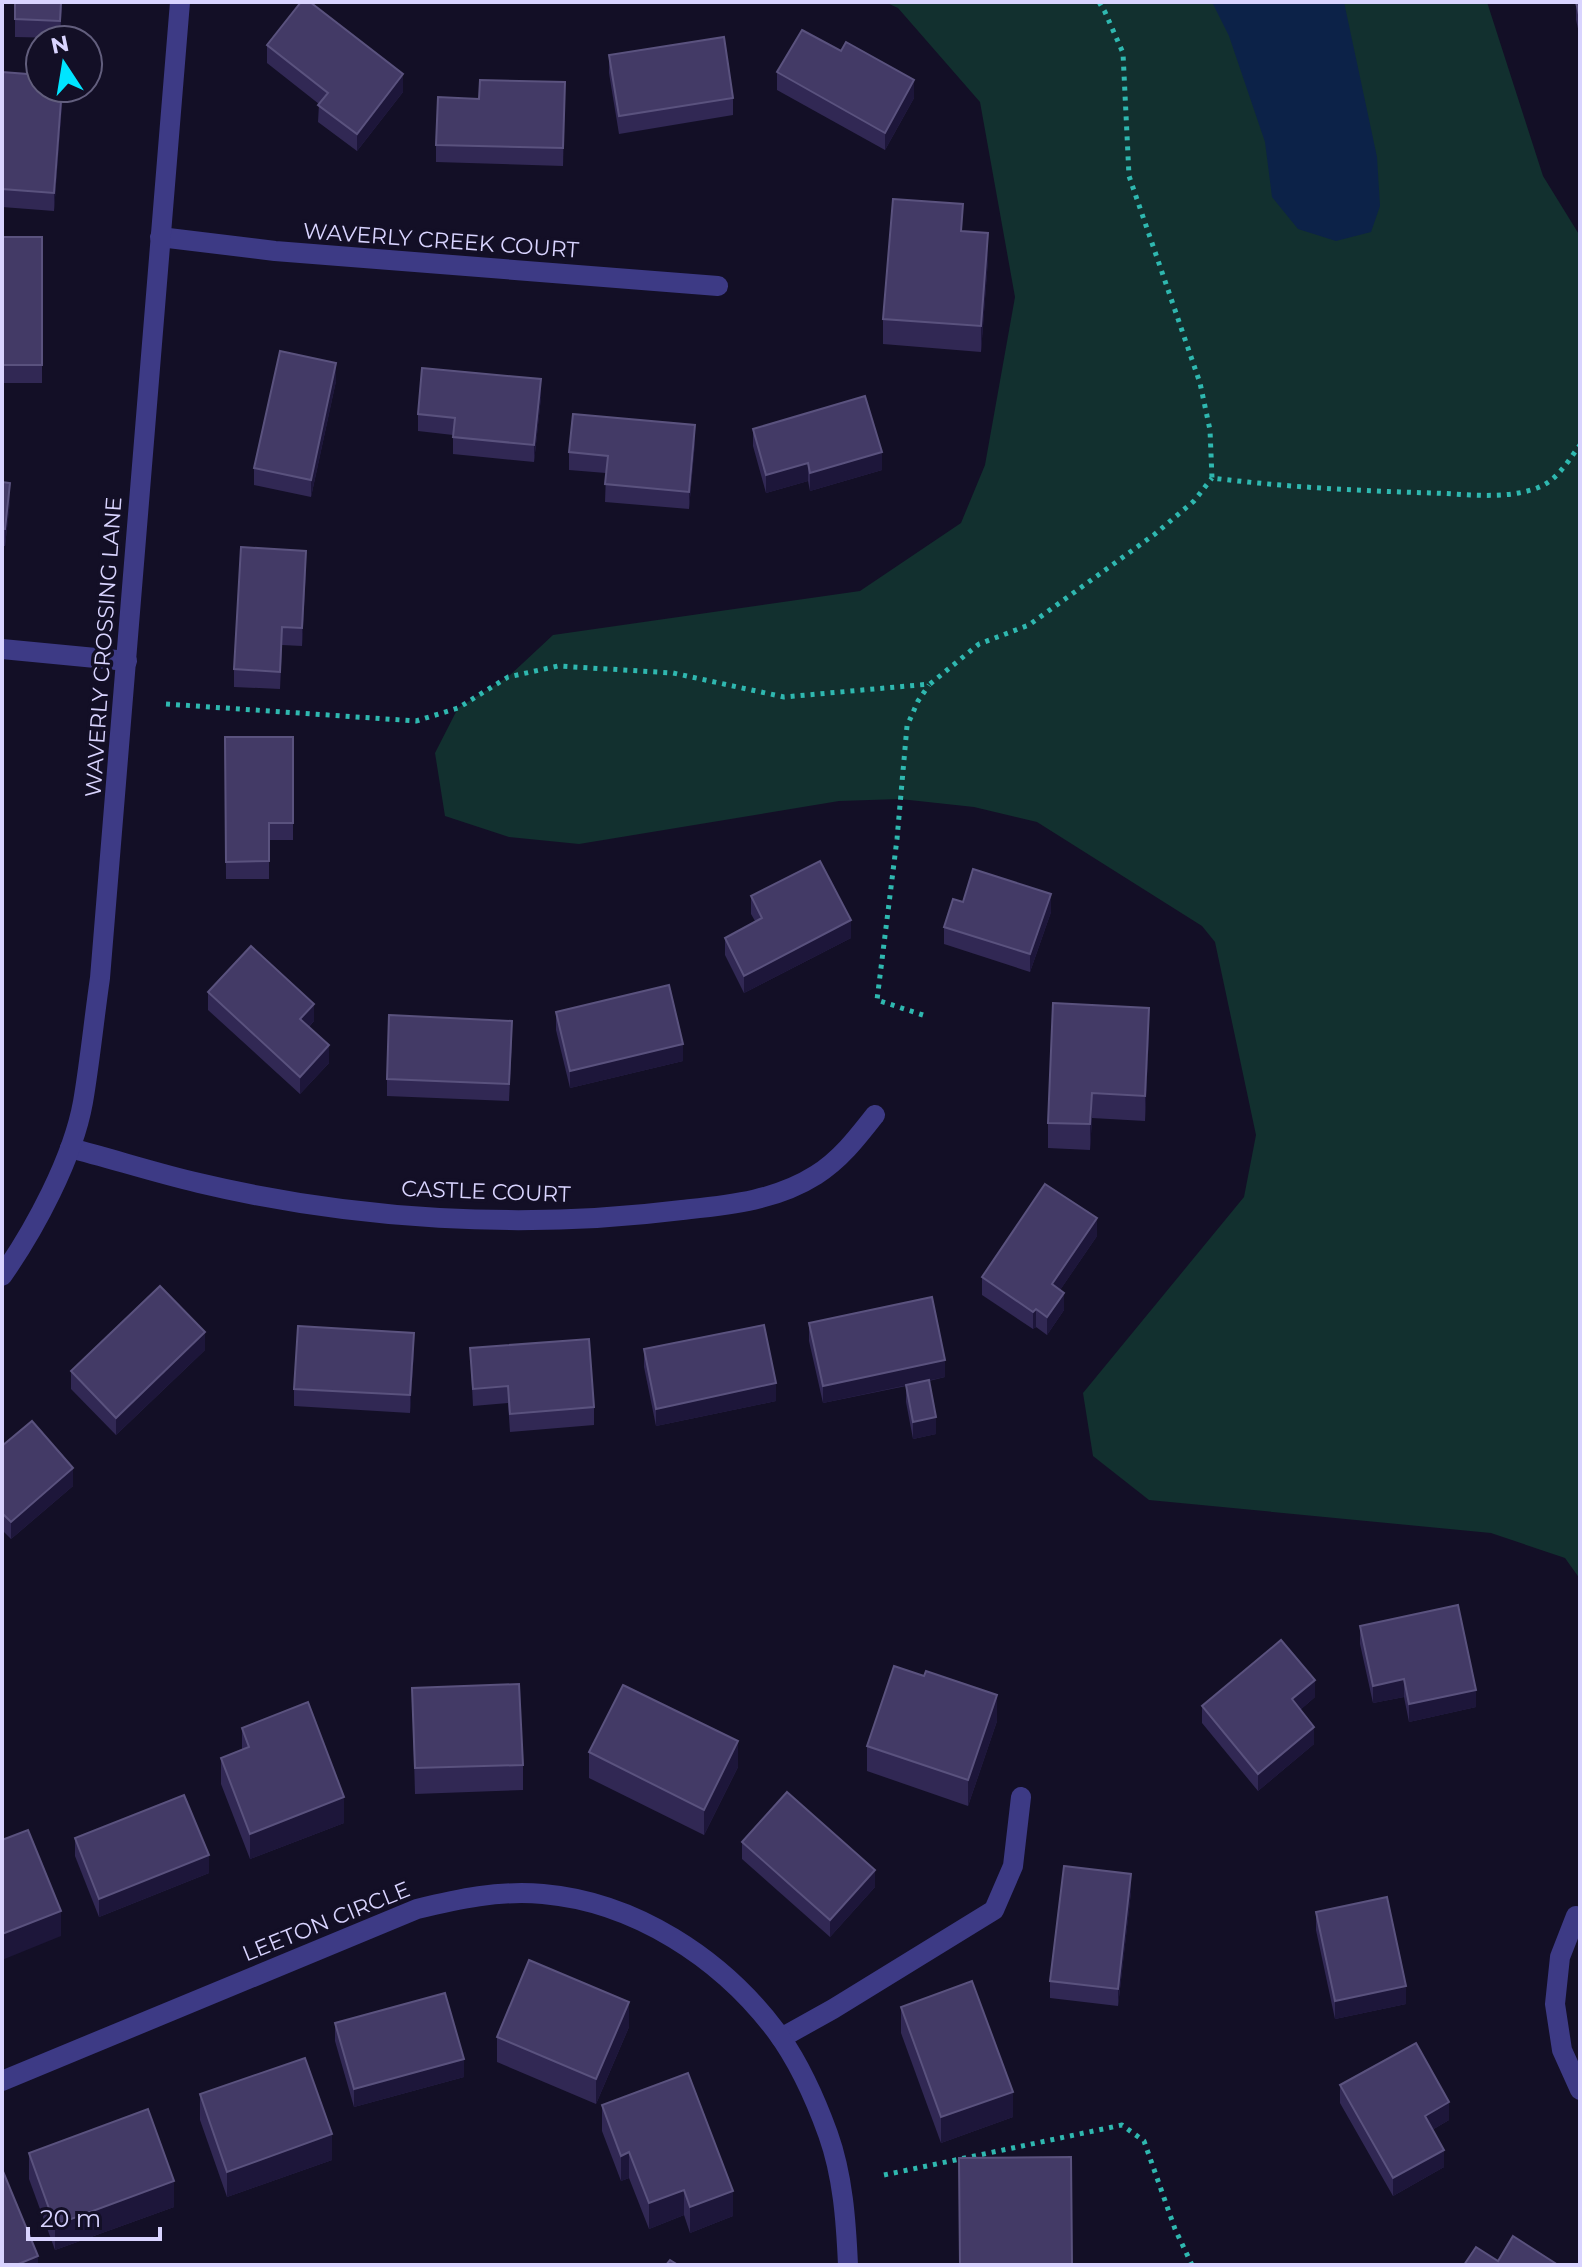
<svg xmlns="http://www.w3.org/2000/svg" width="1582" height="2267" font-family="Montserrat,sans-serif">
<style>
.green{fill:#12302f}
.water{fill:#0c2248}
.lines{fill:none;stroke-linecap:round;stroke-linejoin:round}
.path{stroke:#2fb8b0;stroke-width:5;stroke-dasharray:4 6;stroke-linecap:butt}
.lane{stroke:#3d3a85;stroke-width:20}
.street{stroke:#3d3a85;stroke-width:20}
.wall{fill:#312854}
.shaded-wall{fill:#1d163a}
.building{fill:#433a66;stroke:#5a527e;stroke-width:2}
.labels{text-anchor:middle;stroke-width:7;stroke-linejoin:round;paint-order:stroke}
.street-label{font-size:22px;fill:#d9d4ff;stroke:#130f26}
</style>
<rect width="100%" height="100%" fill="#130f26"/>
<!-- green -->
<polygon class="green" points="885,2 1487,2 1543,176 1580,236 1580,1579 1565,1558 1491,1533 1149,1500 1093,1456 1083,1393 1244,1197 1256,1135 1215,942 1202,926 1037,822 974,807 900,799 839,801 579,844 509,837 445,816 435,753 458,708 508,677 553,635 860,591 961,523 985,465 1015,297 980,102 898,8"/>
<!-- water -->
<polygon class="water" points="1212,2 1344,2 1377,157 1380,206 1371,232 1336,241 1298,229 1272,197 1265,142 1229,36"/>
<g class="lines">
<!-- path -->
<g class="path">
<path d="M1099 2 1105 12 1123 53 1129 176 1200 383 1210 430 1212 478C1285 487 1359 491 1433 493 1468 494 1505 500 1537 488 1557 481 1568 461 1580 445"/>
<polyline points="166,704 416,721 458,708 508,677 558,666 673,673 784,697 930,684 979,644 1029,625 1155,534 1194,501 1212,478"/>
<polyline points="923,1015 877,1000 897,839 907,726 918,701 929,685"/>
<polyline points="884,2175 1122,2125 1144,2141 1175,2229 1192,2265"/>
</g>
<!-- lane -->
<polyline class="lane" points="781,2038 833,2009 994,1910 1013,1866 1021,1797"/>
<!-- street -->
<g class="street">
<polyline points="160,237 275,251 718,286"/>
<polyline points="2,649 127,661"/>
<path d="M70 1148C113 1159 156 1173 199 1183 355 1220 523 1230 682 1210 728 1205 775 1201 816 1175 840 1160 857 1138 875 1115"/>
<path d="M2 1276C35 1229 73 1158 83 1102 90 1061 94 1019 100 978L180 2"/>
<polyline points="1576,1916 1560,1957 1555,2004 1562,2050 1580,2090"/>
<path d="M2 2081 417 1909C458 1899 499 1890 543 1894 635 1902 721 1958 776 2031 799 2062 815 2098 828 2134 843 2176 846 2221 848 2265"/>
</g>
</g>
<!-- wall -->
<g class="wall">
<polygon points="15,2 62,2 60,38 15,37"/>
<polygon points="1576,2 1580,2 1580,37 1576,20"/>
<polygon points="267,45 403,92 357,151 318,122 319,104 267,63"/>
<polygon points="609,55 733,98 733,115 619,134 609,73"/>
<polygon points="2,72 63,88 54,211 2,207"/>
<polygon points="777,72 914,98 885,150 777,90"/>
<polygon points="565,82 563,166 436,162 436,145"/>
<polygon points="963,231 988,259 981,352 883,344 883,319"/>
<rect x="2" y="237" width="40" height="146"/>
<polygon points="336,381 311,497 254,485 254,468"/>
<polygon points="541,397 534,462 453,454 453,435 418,431 418,414"/>
<polygon points="753,429 882,470 810,491 808,481 766,493 753,446"/>
<polygon points="695,442 689,509 605,502 606,473 569,470 569,452"/>
<polygon points="2,482 10,501 5,546 2,546"/>
<polygon points="306,568 302,646 282,645 280,689 234,687 234,669"/>
<polygon points="225,737 293,737 293,840 269,840 269,879 226,879"/>
<polygon points="751,896 851,938 744,993 725,955 725,938 755,921 751,914"/>
<polygon points="963,902 1051,912 1030,972 944,944 944,927"/>
<polygon points="208,992 314,1021 309,1027 329,1063 300,1094 208,1010"/>
<polygon points="556,1012 683,1061 570,1088 556,1030"/>
<polygon points="1149,1033 1145,1121 1092,1118 1090,1150 1048,1148 1048,1123"/>
<polygon points="512,1038 509,1101 387,1096 387,1079"/>
<polygon points="1097,1236 1060,1290 1064,1310 1047,1335 1036,1327 1033,1329 982,1295 982,1277"/>
<polygon points="809,1323 945,1377 929,1381 936,1434 913,1439 906,1402 906,1386 823,1403 809,1341"/>
<polygon points="470,1348 594,1407 594,1425 510,1432 508,1403 473,1406"/>
<polygon points="644,1349 776,1401 656,1426 644,1367"/>
<polygon points="205,1350 116,1435 71,1389 71,1371"/>
<polygon points="414,1350 410,1413 294,1406 294,1389"/>
<polygon points="2,1446 73,1486 11,1539 2,1530"/>
<polygon points="1360,1626 1476,1707 1409,1722 1404,1697 1373,1703 1360,1644"/>
<polygon points="412,1688 523,1765 523,1790 415,1794"/>
<polygon points="1315,1697 1300,1710 1314,1744 1258,1791 1202,1723 1202,1706"/>
<polygon points="997,1721 968,1806 867,1771 867,1746"/>
<polygon points="242,1728 344,1823 250,1859 221,1784 221,1758 242,1750"/>
<polygon points="589,1752 738,1767 704,1835 589,1778"/>
<polygon points="75,1838 209,1873 99,1917 75,1856"/>
<polygon points="742,1842 875,1887 830,1937 742,1859"/>
<polygon points="1131,1892 1118,2006 1050,1998 1050,1981"/>
<polygon points="1316,1912 1406,2004 1335,2019 1316,1930"/>
<polygon points="901,2007 1013,2117 941,2143 901,2033"/>
<polygon points="335,2023 464,2077 354,2107 335,2041"/>
<polygon points="629,2027 596,2104 497,2062 497,2037"/>
<polygon points="1340,2085 1449,2120 1432,2130 1444,2167 1393,2196 1340,2103"/>
<polygon points="200,2094 332,2160 227,2197 200,2120"/>
<polygon points="602,2105 733,2216 690,2233 684,2215 649,2229 629,2178 621,2181 602,2131"/>
<polygon points="29,2153 174,2207 55,2250 29,2179"/>
</g>
<!-- shaded-wall -->
<g class="shaded-wall">
<polygon points="403,74 403,92 357,151 357,134"/>
<polygon points="914,80 914,98 885,150 885,133"/>
<polygon points="62,88 63,94 54,211 54,193"/>
<polygon points="988,233 988,259 981,352 981,326"/>
<polygon points="336,363 336,381 311,497 311,480"/>
<polygon points="541,379 541,397 534,462 534,445"/>
<polygon points="695,425 695,442 689,509 689,492"/>
<polygon points="882,452 882,470 810,491 810,473"/>
<polygon points="808,463 808,481 766,493 766,475"/>
<polygon points="10,483 10,501 5,546 5,529"/>
<polygon points="306,551 306,568 302,646 302,628"/>
<polygon points="1051,894 1051,912 1030,972 1030,954"/>
<polygon points="851,920 851,938 744,993 744,976"/>
<polygon points="314,1004 314,1021 300,1036 300,1019"/>
<polygon points="1149,1008 1149,1033 1145,1121 1145,1096"/>
<polygon points="683,1044 683,1061 570,1088 570,1071"/>
<polygon points="329,1045 329,1063 300,1094 300,1077"/>
<polygon points="1092,1093 1092,1118 1090,1150 1090,1124"/>
<polygon points="1097,1218 1097,1236 1052,1302 1052,1284"/>
<polygon points="1064,1293 1064,1310 1047,1335 1047,1317"/>
<polygon points="1036,1309 1036,1327 1033,1329 1033,1312"/>
<polygon points="205,1332 205,1350 116,1435 116,1418"/>
<polygon points="414,1333 414,1350 410,1413 410,1395"/>
<polygon points="945,1360 945,1377 823,1403 823,1386"/>
<polygon points="776,1383 776,1401 656,1426 656,1409"/>
<polygon points="936,1417 936,1434 913,1439 913,1422"/>
<polygon points="73,1468 73,1486 11,1539 11,1522"/>
<polygon points="1404,1679 1404,1697 1373,1703 1373,1686"/>
<polygon points="1315,1680 1315,1697 1292,1717 1292,1699"/>
<polygon points="1476,1690 1476,1707 1409,1722 1409,1704"/>
<polygon points="997,1695 997,1721 968,1806 968,1780"/>
<polygon points="1314,1727 1314,1744 1258,1791 1258,1774"/>
<polygon points="738,1741 738,1767 704,1835 704,1810"/>
<polygon points="344,1797 344,1823 250,1859 250,1834"/>
<polygon points="209,1855 209,1873 99,1917 99,1899"/>
<polygon points="875,1870 875,1887 830,1937 830,1920"/>
<polygon points="1131,1874 1131,1892 1118,2006 1118,1989"/>
<polygon points="61,1911 61,1936 2,1960 2,1934"/>
<polygon points="1406,1986 1406,2004 1335,2019 1335,2001"/>
<polygon points="629,2002 629,2027 596,2104 596,2079"/>
<polygon points="464,2059 464,2077 354,2107 354,2089"/>
<polygon points="1013,2092 1013,2117 941,2143 941,2117"/>
<polygon points="1449,2102 1449,2120 1425,2134 1425,2116"/>
<polygon points="332,2134 332,2160 227,2197 227,2172"/>
<polygon points="1444,2150 1444,2167 1393,2196 1393,2178"/>
<polygon points="629,2152 629,2178 621,2181 621,2156"/>
<polygon points="174,2181 174,2207 55,2250 55,2225"/>
<polygon points="684,2190 684,2215 649,2229 649,2203"/>
<polygon points="733,2191 733,2216 690,2233 690,2207"/>
<polygon points="38,2256 38,2265 16,2265"/>
</g>
<!-- building -->
<g class="building">
<polygon points="15,2 61,2 60,21 15,19"/>
<polygon points="301,2 310,2 403,74 357,134 318,105 328,93 267,45"/>
<polygon points="1576,2 1580,2 1580,19"/>
<polygon points="802,30 841,51 846,42 914,80 885,133 777,72"/>
<polygon points="724,37 733,98 619,116 609,55"/>
<polygon points="2,72 40,75 40,88 62,88 54,193 2,189"/>
<polygon points="480,80 565,82 563,148 436,145 438,97 479,99"/>
<polygon points="893,199 963,204 961,231 988,233 981,326 883,319"/>
<rect x="2" y="237" width="40" height="128"/>
<polygon points="280,351 336,363 311,480 254,468"/>
<polygon points="422,368 541,379 534,445 453,437 455,418 418,414"/>
<polygon points="865,396 882,452 810,473 808,463 766,475 753,429"/>
<polygon points="573,414 695,425 689,492 605,484 608,456 569,452"/>
<polygon points="2,482 10,483 5,529 2,529"/>
<polygon points="241,547 306,551 302,628 282,627 280,672 234,669"/>
<polygon points="225,737 293,737 293,823 269,823 269,861 226,862"/>
<polygon points="820,861 851,920 744,976 725,938 762,918 751,896"/>
<polygon points="973,869 1051,894 1030,954 944,927 953,899 963,902"/>
<polygon points="251,946 314,1004 300,1019 329,1045 300,1077 208,992"/>
<polygon points="669,985 683,1044 570,1071 556,1012"/>
<polygon points="1053,1003 1149,1008 1145,1096 1092,1093 1090,1124 1048,1123"/>
<polygon points="389,1015 512,1021 509,1084 387,1079"/>
<polygon points="1045,1184 1097,1218 1052,1284 1064,1293 1047,1317 1036,1309 1033,1312 982,1277"/>
<polygon points="160,1286 205,1332 116,1418 71,1371"/>
<polygon points="932,1297 945,1360 823,1386 809,1323"/>
<polygon points="764,1325 776,1383 656,1409 644,1349"/>
<polygon points="298,1326 414,1333 410,1395 294,1389"/>
<polygon points="589,1339 594,1407 510,1414 508,1386 473,1389 470,1348"/>
<polygon points="929,1380 936,1417 913,1422 906,1385"/>
<polygon points="32,1421 73,1468 11,1522 2,1513 2,1446"/>
<polygon points="1458,1605 1476,1690 1409,1704 1404,1679 1373,1686 1360,1626"/>
<polygon points="1281,1640 1315,1680 1292,1699 1314,1727 1258,1774 1202,1706"/>
<polygon points="894,1666 924,1676 926,1671 997,1695 968,1780 867,1746"/>
<polygon points="519,1684 523,1765 415,1768 412,1688"/>
<polygon points="623,1685 738,1741 704,1810 589,1752"/>
<polygon points="308,1702 344,1797 250,1834 221,1758 249,1747 242,1728"/>
<polygon points="787,1792 875,1870 830,1920 742,1842"/>
<polygon points="184,1795 209,1855 99,1899 75,1838"/>
<polygon points="28,1830 61,1911 2,1934 2,1840"/>
<polygon points="1064,1866 1131,1874 1118,1989 1050,1981"/>
<polygon points="1387,1897 1406,1986 1335,2001 1316,1912"/>
<polygon points="529,1960 629,2002 596,2079 497,2037"/>
<polygon points="972,1981 1013,2092 941,2117 901,2007"/>
<polygon points="445,1993 464,2059 354,2089 335,2023"/>
<polygon points="1416,2043 1449,2102 1425,2116 1444,2150 1393,2178 1340,2085"/>
<polygon points="305,2058 332,2134 227,2172 200,2094"/>
<polygon points="688,2073 733,2191 690,2207 684,2190 649,2203 629,2152 621,2156 602,2105"/>
<polygon points="148,2109 174,2181 55,2225 29,2153"/>
<polygon points="1071,2157 1072,2265 960,2265 959,2158"/>
<polygon points="2,2169 38,2256 16,2265 2,2265"/>
<polygon points="1513,2236 1558,2265 1464,2265 1476,2247 1498,2261"/>
<polygon points="670,2260 678,2265 666,2265"/>
</g>
<g class="labels">
<!-- street labels -->
<g class="street-label">
<text transform="translate(441 240) rotate(4)" y="8">WAVERLY CREEK COURT</text>
<text transform="translate(103 647) rotate(-86)" y="8">WAVERLY CROSSING LANE</text>
<text transform="translate(486 1191) rotate(2)" y="8">CASTLE COURT</text>
<text transform="translate(326 1921) rotate(-22)" y="8">LEETON CIRCLE</text>
</g>
</g>
<!-- border -->
<rect width="1582" height="2267" fill="none" stroke="#d9d4ff" stroke-width="8"/>
<!-- north arrow -->
<g transform="translate(64 64) rotate(348)"><circle r="38" fill="#130f26" stroke="#625e7d" stroke-width="2"/>
<path d="M0-6L14 30L0 20L-14 30Z" fill="#00e5ff"/>
<text y="-12" font-size="22" font-weight="bold" text-anchor="middle" fill="#d9d4ff">N</text>
</g>
<!-- scale -->
<path d="M28 2227v12h132v-12" fill="none" stroke="#d9d4ff" stroke-width="4"/>
<text x="40" y="2227" font-size="24" fill="#d9d4ff" stroke="#130f26" stroke-width="6" paint-order="stroke">20 m</text>
</svg>
